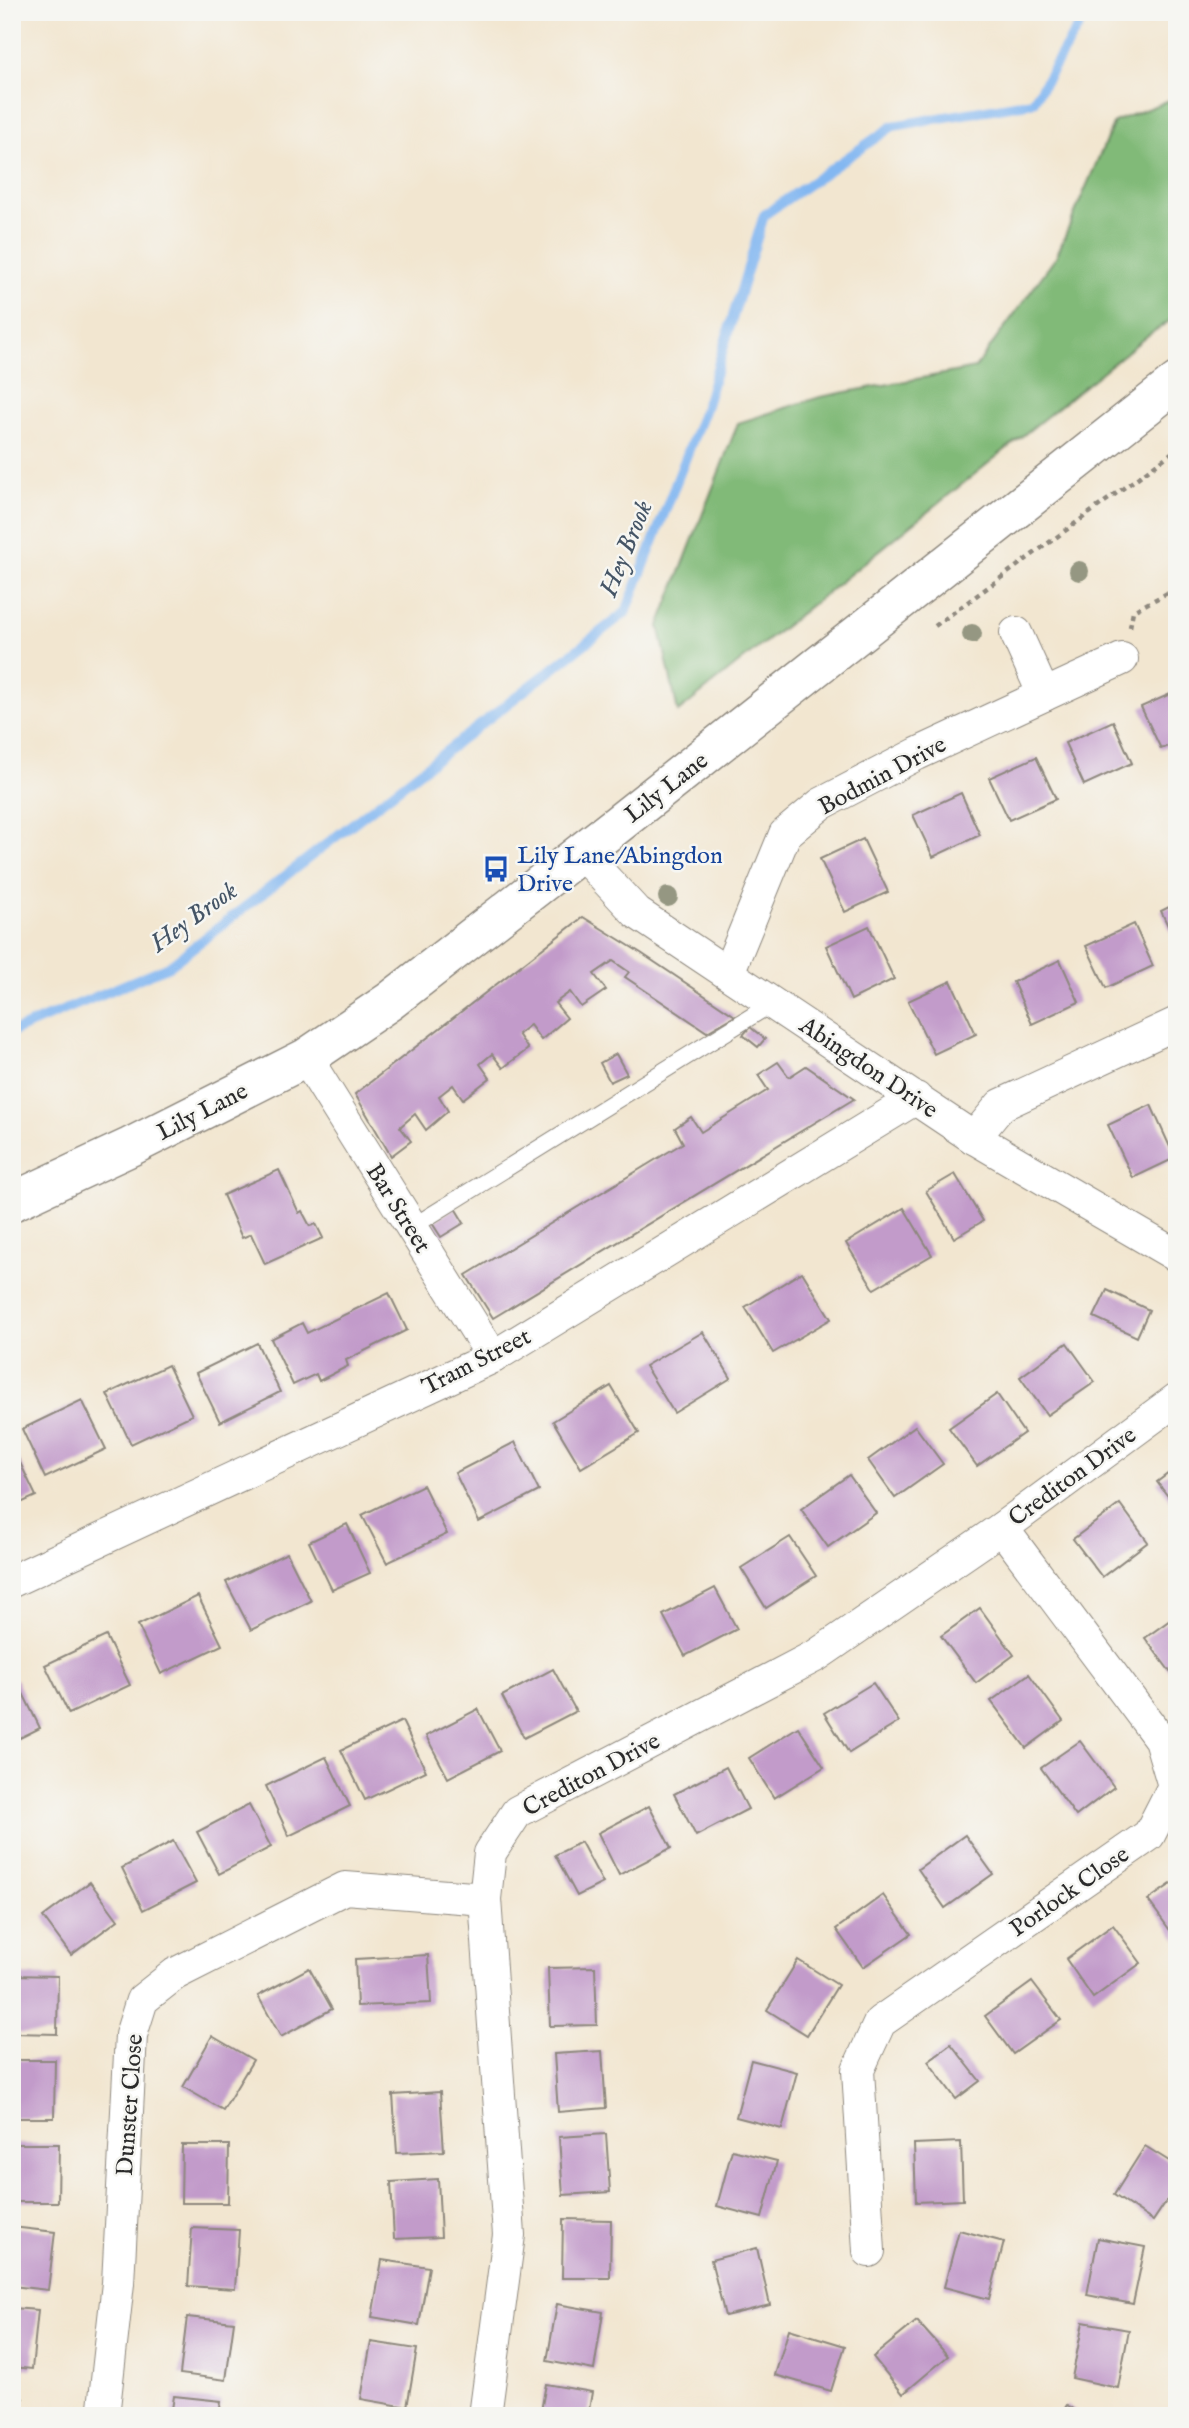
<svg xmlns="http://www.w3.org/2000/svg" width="1189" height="2428" font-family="'IM FELL English',serif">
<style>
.forest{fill:#81ba78;stroke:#567252;stroke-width:2}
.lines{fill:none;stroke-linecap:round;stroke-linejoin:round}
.stream{stroke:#83b7f1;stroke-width:10}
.building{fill:#c29bca}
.lane-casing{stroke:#8e887e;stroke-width:18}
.street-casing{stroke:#8e887e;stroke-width:34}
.primary-casing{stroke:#8e887e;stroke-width:41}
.path{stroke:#8e887e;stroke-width:4.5;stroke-dasharray:5 5;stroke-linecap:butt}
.lane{stroke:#fff;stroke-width:16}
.street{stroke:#fff;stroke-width:32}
.primary{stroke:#fff;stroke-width:38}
.tree{fill:#959782}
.labels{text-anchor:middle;stroke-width:5;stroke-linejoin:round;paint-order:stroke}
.street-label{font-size:24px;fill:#2b2b2b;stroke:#f6f6f2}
.transit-label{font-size:24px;fill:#164399;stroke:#f6f6f2;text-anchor:start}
.water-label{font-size:26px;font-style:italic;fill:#455566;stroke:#f6f6f2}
</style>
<rect width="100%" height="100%" fill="#f6f6f2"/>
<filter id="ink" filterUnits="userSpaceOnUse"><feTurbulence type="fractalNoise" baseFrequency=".0143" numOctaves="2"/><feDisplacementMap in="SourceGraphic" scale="14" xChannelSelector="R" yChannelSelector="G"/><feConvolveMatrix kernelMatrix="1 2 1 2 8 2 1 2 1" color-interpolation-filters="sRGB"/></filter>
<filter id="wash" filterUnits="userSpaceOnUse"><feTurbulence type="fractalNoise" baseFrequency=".00686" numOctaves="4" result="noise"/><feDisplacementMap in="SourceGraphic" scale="28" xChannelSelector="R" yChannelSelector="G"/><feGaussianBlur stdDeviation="1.57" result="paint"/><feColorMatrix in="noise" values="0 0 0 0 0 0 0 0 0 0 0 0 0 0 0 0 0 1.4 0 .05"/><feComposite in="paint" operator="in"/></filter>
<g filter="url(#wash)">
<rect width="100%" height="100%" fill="#f2e6d0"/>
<!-- forest -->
<polygon class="forest" points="1177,97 1177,316 1147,336 678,712 659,626 738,423 820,397 975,368 1056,257 1114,122"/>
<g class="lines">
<!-- stream -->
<polyline class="stream" points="12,1032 169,966 626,612 705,408 764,215 893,126 1033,102 1087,12"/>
</g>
<g id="blocks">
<!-- building -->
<g class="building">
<polygon points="1177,691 1177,742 1161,749 1141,707"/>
<polygon points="1113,721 1132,763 1084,785 1065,743"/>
<polygon points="1036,757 1056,799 1009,820 989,778"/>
<polygon points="961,793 980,835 933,857 913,815"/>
<polygon points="863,839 888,892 845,912 820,859"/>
<polygon points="1177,903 1177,945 1161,911"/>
<polygon points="583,917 641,953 735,1016 707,1032 625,977 629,972 613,961 594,974 606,990 581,1007 570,992 555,1003 567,1018 541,1040 530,1025 518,1034 528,1049 503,1068 492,1054 480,1064 490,1078 463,1099 453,1085 439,1096 448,1111 426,1130 415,1114 400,1127 411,1141 391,1156 355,1094"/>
<polygon points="1134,924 1153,966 1106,988 1086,946"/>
<polygon points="869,926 894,979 851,1000 826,946"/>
<polygon points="1060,960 1079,1002 1032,1024 1013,982"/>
<polygon points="951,981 976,1034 934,1054 908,1001"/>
<polygon points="750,1027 765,1039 758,1047 743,1035"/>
<polygon points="616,1054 627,1074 610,1082 600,1063"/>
<polygon points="778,1062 789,1077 806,1066 854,1099 493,1318 466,1275 683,1143 675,1128 691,1117 701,1132 768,1090 758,1075"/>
<polygon points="1151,1105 1175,1158 1133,1178 1108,1125"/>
<polygon points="279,1170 299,1213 302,1211 310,1226 316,1224 323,1238 265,1264 251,1234 242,1238 223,1195"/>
<polygon points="955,1174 983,1221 954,1238 926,1191"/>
<polygon points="455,1208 464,1223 441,1237 432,1223"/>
<polygon points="904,1208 932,1255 874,1289 846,1243"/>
<polygon points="802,1272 831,1319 773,1353 745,1307"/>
<polygon points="1107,1290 1149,1310 1137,1337 1094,1317"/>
<polygon points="389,1293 407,1330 346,1360 348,1366 319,1381 316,1374 293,1385 271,1339 302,1323 307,1333"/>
<polygon points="703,1332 731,1378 674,1413 645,1366"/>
<polygon points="257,1343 280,1392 220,1422 196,1373"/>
<polygon points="1067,1343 1095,1382 1047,1415 1020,1377"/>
<polygon points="168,1365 192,1415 131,1444 107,1394"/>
<polygon points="611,1386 639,1433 581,1468 553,1421"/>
<polygon points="997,1394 1024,1433 977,1466 949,1428"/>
<polygon points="82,1400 106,1449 45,1478 22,1429"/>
<polygon points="915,1426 943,1464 895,1498 868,1460"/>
<polygon points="515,1442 539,1491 479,1522 455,1473"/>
<polygon points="12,1446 36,1496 12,1507"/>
<polygon points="1177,1467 1177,1508 1157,1482"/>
<polygon points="849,1475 876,1513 828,1547 801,1509"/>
<polygon points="423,1485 447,1534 387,1563 362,1515"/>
<polygon points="1120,1504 1148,1542 1102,1577 1073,1539"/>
<polygon points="347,1524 370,1573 332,1590 309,1542"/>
<polygon points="790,1537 816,1576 766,1608 741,1568"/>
<polygon points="287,1553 311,1601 251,1630 226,1582"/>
<polygon points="715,1588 737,1629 685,1656 663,1615"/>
<polygon points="198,1596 222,1645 161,1674 138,1625"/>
<polygon points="980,1608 1014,1655 976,1683 941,1636"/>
<polygon points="1177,1615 1177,1681 1145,1638"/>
<polygon points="106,1636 130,1685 69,1714 45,1665"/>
<polygon points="553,1669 576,1711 524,1738 502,1696"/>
<polygon points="1029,1674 1063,1721 1026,1748 991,1701"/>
<polygon points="16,1679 40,1728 12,1742 12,1681"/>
<polygon points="873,1683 899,1722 849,1753 824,1713"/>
<polygon points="478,1709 500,1751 448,1778 426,1736"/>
<polygon points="402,1721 426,1771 365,1800 341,1750"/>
<polygon points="798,1727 824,1767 774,1798 749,1758"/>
<polygon points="1080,1741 1114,1787 1076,1816 1041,1768"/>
<polygon points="326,1757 350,1806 289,1836 266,1786"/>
<polygon points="726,1767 748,1809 696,1836 674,1794"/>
<polygon points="249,1805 271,1847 219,1874 197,1832"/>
<polygon points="649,1806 671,1848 619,1875 598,1833"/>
<polygon points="965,1835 993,1874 945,1908 918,1869"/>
<polygon points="173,1841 196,1883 143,1910 122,1868"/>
<polygon points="581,1842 603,1883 577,1896 555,1855"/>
<polygon points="1177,1880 1177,1940 1148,1900"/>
<polygon points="90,1882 118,1920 71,1955 43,1917"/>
<polygon points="883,1895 911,1934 863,1967 836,1929"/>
<polygon points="1113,1925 1141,1963 1093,1998 1066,1959"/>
<polygon points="428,1955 431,2003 357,2006 355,1959"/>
<polygon points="798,1960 838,1985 807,2035 767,2010"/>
<polygon points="595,1967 597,2025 550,2026 548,1968"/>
<polygon points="309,1968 332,2009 281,2037 258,1996"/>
<polygon points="12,1975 58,1976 57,2034 12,2033"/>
<polygon points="1032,1982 1061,2020 1013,2054 985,2016"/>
<polygon points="212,2036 253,2060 223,2110 183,2087"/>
<polygon points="951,2044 980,2081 956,2099 928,2061"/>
<polygon points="602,2051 606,2108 558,2112 554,2054"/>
<polygon points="12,2060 55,2060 54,2118 12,2118"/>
<polygon points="751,2060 797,2072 782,2129 736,2117"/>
<polygon points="440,2092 444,2151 397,2153 393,2095"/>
<polygon points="606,2134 610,2192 563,2195 559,2137"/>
<polygon points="961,2142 963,2200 916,2202 914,2144"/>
<polygon points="12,2144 59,2144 58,2202 12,2202"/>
<polygon points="182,2145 229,2145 228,2203 181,2203"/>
<polygon points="1145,2146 1177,2166 1177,2185 1153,2221 1114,2195"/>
<polygon points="732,2150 777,2161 762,2218 717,2206"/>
<polygon points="438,2179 441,2237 394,2239 391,2182"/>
<polygon points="563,2219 611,2220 610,2278 562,2278"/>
<polygon points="12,2227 55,2232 48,2290 12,2286"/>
<polygon points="192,2228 239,2230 235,2289 188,2286"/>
<polygon points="959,2230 1004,2242 989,2299 944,2287"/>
<polygon points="1098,2238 1145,2247 1133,2304 1087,2295"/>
<polygon points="757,2248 770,2305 725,2316 711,2260"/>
<polygon points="382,2260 429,2267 419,2325 372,2317"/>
<polygon points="557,2304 603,2312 594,2370 547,2361"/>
<polygon points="12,2308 38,2310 32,2369 12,2367"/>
<polygon points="187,2317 234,2322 226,2380 180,2374"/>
<polygon points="917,2321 948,2356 903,2394 873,2357"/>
<polygon points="1083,2322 1129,2330 1118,2388 1072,2378"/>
<polygon points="789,2329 845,2346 831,2391 775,2375"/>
<polygon points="371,2342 417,2349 407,2407 361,2399"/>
<polygon points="546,2384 592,2392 588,2416 540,2416"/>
<polygon points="174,2396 221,2401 219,2416 171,2416"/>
<polygon points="12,2398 23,2399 21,2416 12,2416"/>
<polygon points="1067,2405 1083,2416 1060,2416"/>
</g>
</g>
</g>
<g filter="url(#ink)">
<use href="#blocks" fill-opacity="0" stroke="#8e887e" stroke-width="2"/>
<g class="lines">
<!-- lane casing -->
<g class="lane-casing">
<polyline id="lane" points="412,1227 773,1003"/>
</g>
<!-- street casing -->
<g class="street-casing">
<g id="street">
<polyline points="1016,633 1044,695 1122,659"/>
<polyline points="581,853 637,913 974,1138 1177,1256"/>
<polyline points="728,973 785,834 821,804 917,754 1044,695"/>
<polyline points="306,1058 493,1357"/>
<polyline points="974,1138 1001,1105 1177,1023"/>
<polyline points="12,1581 493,1357 916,1098"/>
<polyline points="869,2251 858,2070 880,2022 1149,1835 1174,1786 1160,1739 1002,1528"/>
<polyline points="103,2416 118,2283 131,2035 142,2000 175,1974 345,1888 485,1899"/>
<polyline points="485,2416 509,2235 485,1899 490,1853 517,1812 817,1655 1002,1528 1177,1399"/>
</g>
</g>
<!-- primary casing -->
<g class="primary-casing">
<polyline id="primary" points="12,1202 130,1147 306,1058 390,1001 618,824 1177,382"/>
</g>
<!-- path -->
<g class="path">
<polyline points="935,626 1177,449"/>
<polyline points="1130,627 1133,611 1177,588"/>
</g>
<!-- lane -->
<use href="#lane" class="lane"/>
<!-- street -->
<use href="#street" class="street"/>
<!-- primary -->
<use href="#primary" class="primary"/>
</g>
<!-- trees -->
<g class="tree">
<circle cx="1079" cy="571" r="10"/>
<circle cx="972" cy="634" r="10"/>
<circle cx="668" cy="897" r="10"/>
</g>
</g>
<!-- icons -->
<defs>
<g id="bus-bare" transform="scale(2.1)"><path d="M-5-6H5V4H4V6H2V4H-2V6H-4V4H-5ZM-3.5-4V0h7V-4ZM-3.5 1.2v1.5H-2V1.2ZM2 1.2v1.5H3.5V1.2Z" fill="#1a4fb4" stroke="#f6f6f2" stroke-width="2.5" paint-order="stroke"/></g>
</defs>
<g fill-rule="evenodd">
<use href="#bus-bare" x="496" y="869"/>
</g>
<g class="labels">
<!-- street labels -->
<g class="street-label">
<text transform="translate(882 775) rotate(-28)" y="8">Bodmin Drive</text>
<text transform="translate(666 787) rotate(-38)" y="8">Lily Lane</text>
<text transform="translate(869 1067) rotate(34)" y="8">Abingdon Drive</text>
<text transform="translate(202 1111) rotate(-27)" y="8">Lily Lane</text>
<text transform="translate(399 1208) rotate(58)" y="8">Bar Street</text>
<text transform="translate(476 1361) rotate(-27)" y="8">Tram Street</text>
<text transform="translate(1072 1476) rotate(-36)" y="8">Crediton Drive</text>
<text transform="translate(591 1774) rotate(-28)" y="8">Crediton Drive</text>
<text transform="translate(1069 1891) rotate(-35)" y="8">Porlock Close</text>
<text transform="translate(129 2105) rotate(-86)" y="8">Dunster Close</text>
</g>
<!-- transit labels -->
<g class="transit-label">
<text x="517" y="863">Lily Lane/Abingdon<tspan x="517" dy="28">Drive</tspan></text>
</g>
<!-- water labels -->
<g class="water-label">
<text transform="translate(625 548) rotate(-68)" y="9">Hey Brook</text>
<text transform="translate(193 916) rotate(-36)" y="9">Hey Brook</text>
</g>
</g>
<!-- margin -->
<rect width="1189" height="2428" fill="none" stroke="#f6f6f2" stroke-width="42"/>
</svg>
